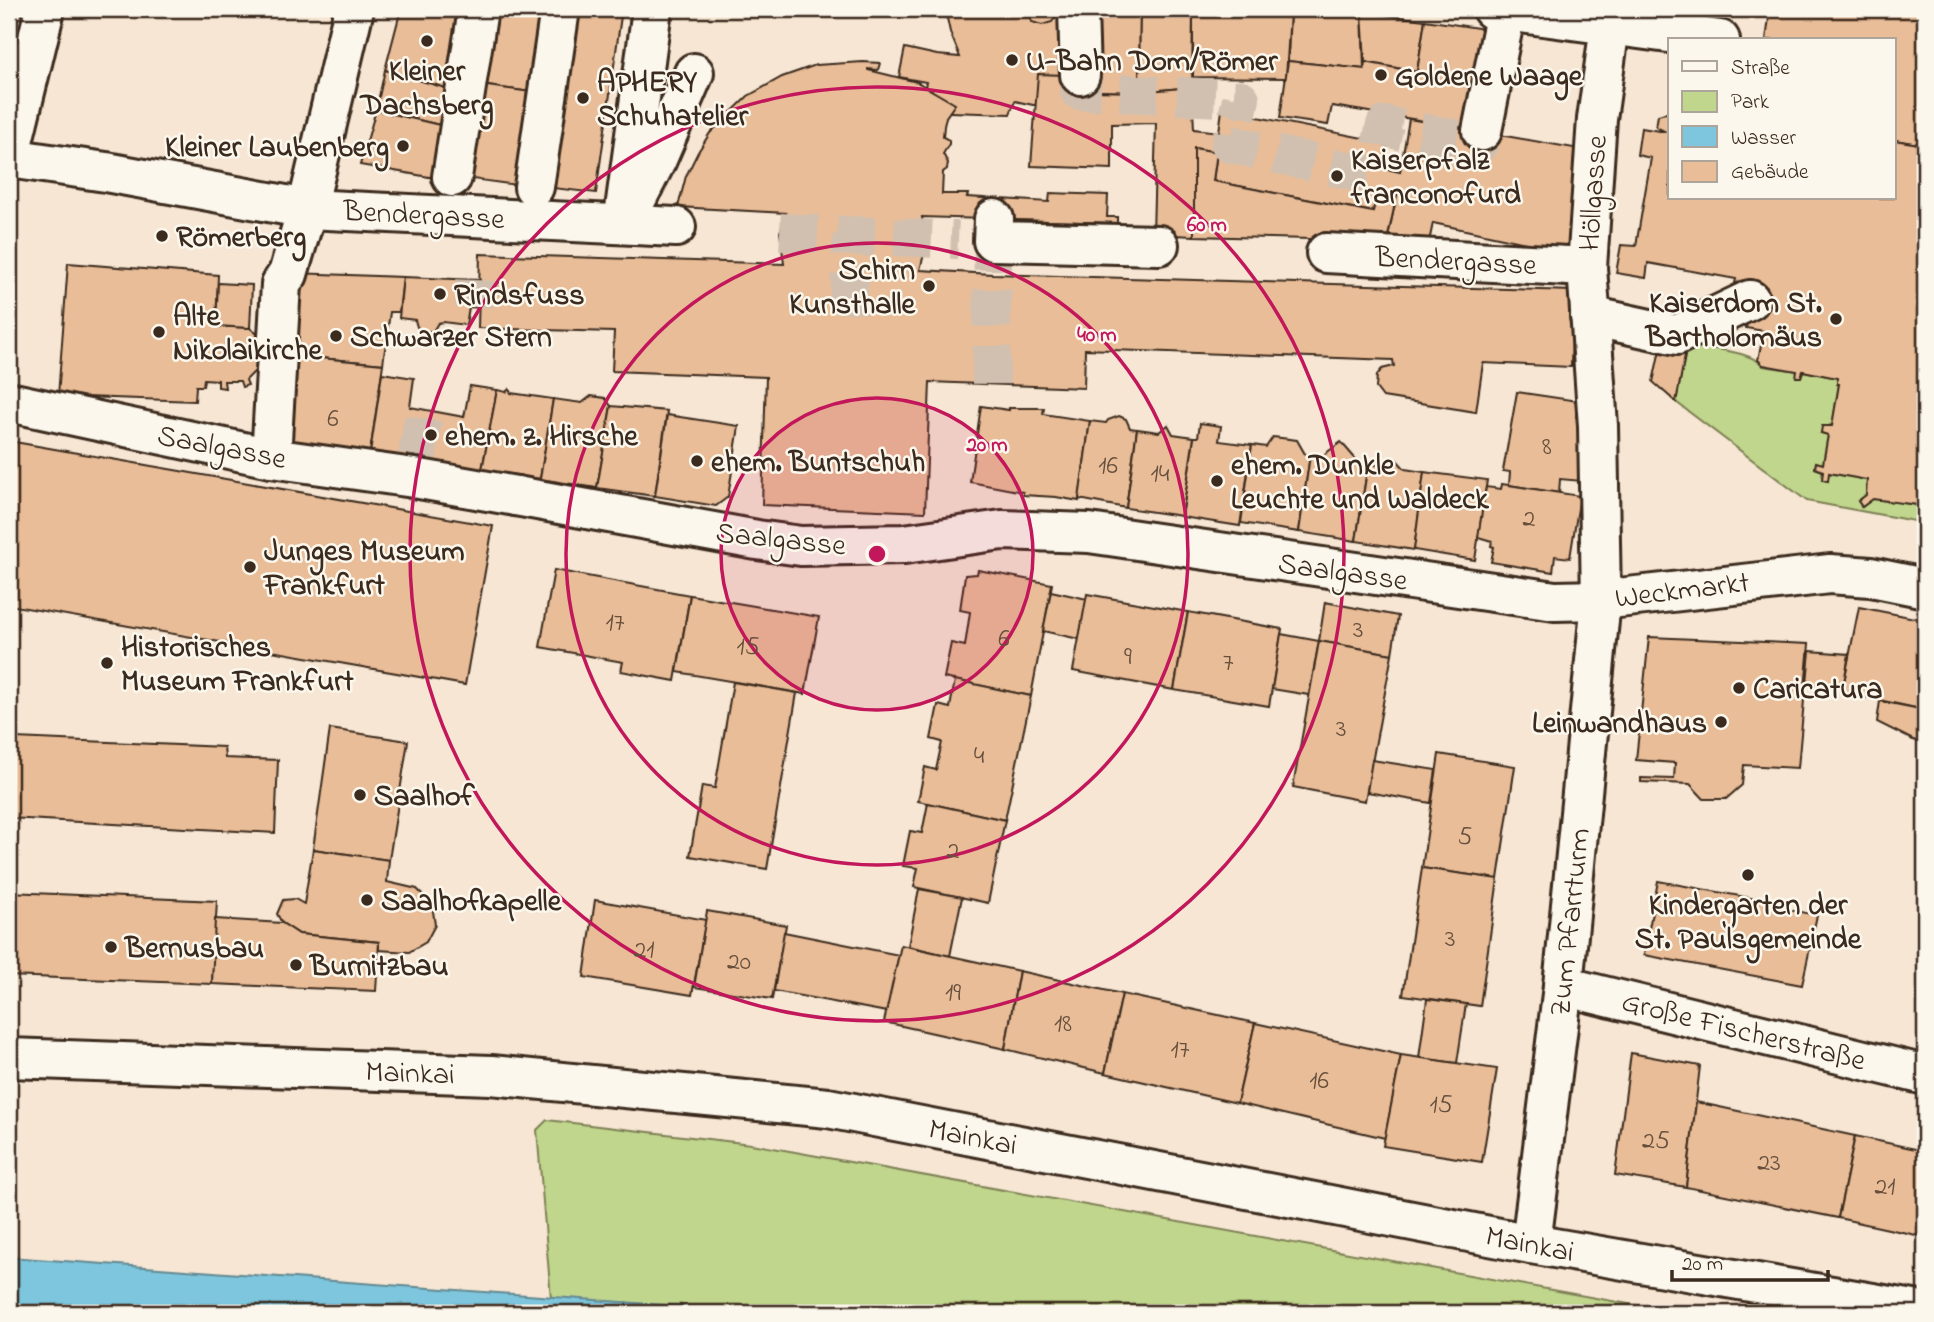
<svg xmlns="http://www.w3.org/2000/svg" width="1934" height="1322" font-family="'Indie Flower',sans-serif">
<style>
.green{fill:#c0d68c;stroke:#7e8055;stroke-width:2}
.water{fill:#7dc6dd;stroke:#638891;stroke-width:2}
.building{fill:#e9bd98;stroke:#3b2a1e;stroke-width:2}
.lines{fill:none;stroke-linecap:round;stroke-linejoin:round}
.pedestrian-tunnel{stroke:#d1c0af;stroke-width:38;stroke-dasharray:38 19;stroke-linecap:butt}
.pedestrian-casing{stroke:#3b2a1e;stroke-width:44}
.minor-casing{stroke:#3b2a1e;stroke-width:44}
.tertiary-casing{stroke:#3b2a1e;stroke-width:44}
.pedestrian{stroke:#fbf7ec;stroke-width:38}
.minor{stroke:#fbf7ec;stroke-width:38}
.tertiary{stroke:#fbf7ec;stroke-width:38}
.ring{fill:none;stroke:#c2185b;stroke-width:3.5}
.poi-dot{fill:#3b2a1e;stroke:#fbf7ec;stroke-width:2.5}
.labels{text-anchor:middle;stroke-width:5;stroke-linejoin:round;paint-order:stroke}
.number-label{font-size:26px;fill:#664f3c}
.poi-label{font-size:30px;font-weight:bold;fill:#3b2a1e;stroke:#fbf7ec;text-anchor:start}
.street-label{font-size:30px;fill:#3b2a1e;stroke:#fbf7ec}
.centre{fill:#c2185b;stroke:#fbf7ec;stroke-width:3.5}
.ring-label{font-size:21px;text-anchor:middle;font-weight:bold;fill:#c2185b;stroke:#fbf7ec;stroke-width:5;stroke-linejoin:round;paint-order:stroke}
</style>
<rect width="100%" height="100%" fill="#f6e6d3"/>
<filter id="ink" filterUnits="userSpaceOnUse"><feTurbulence type="fractalNoise" baseFrequency=".0143" numOctaves="2"/><feDisplacementMap in="SourceGraphic" scale="14" xChannelSelector="R" yChannelSelector="G"/><feConvolveMatrix kernelMatrix="1 2 1 2 8 2 1 2 1" color-interpolation-filters="sRGB"/></filter>
<g filter="url(#ink)">
<!-- green -->
<g class="green">
<path d="M1687 345C1705 348 1752 351 1763 366L1797 371V377H1801L1803 371 1837 378V383L1839 384 1832 426 1830 425 1821 433 1828 435 1823 464 1816 462 1815 468 1823 471 1822 479 1827 481 1829 473 1867 480 1866 495 1858 501 1862 507 1873 499 1925 506V523L1807 501 1676 402Z"/>
<polygon points="547,1120 751,1144 1678,1313 731,1313 551,1298 537,1130"/>
</g>
<!-- water -->
<polygon class="water" points="9,1257 771,1313 9,1313"/>
<!-- building -->
<g class="building">
<polygon points="401,9 445,9 465,12 452,90 385,70"/>
<polygon points="491,9 552,9 539,93 480,85"/>
<polygon points="571,9 622,9 596,193 544,187"/>
<polygon points="945,9 1140,9 1139,17 1214,32 1208,63 1130,47 1116,69 1096,88 1065,102 1033,105 1015,101 1010,114 920,111 926,82 899,77 905,48 937,55 960,57 950,32"/>
<polygon points="1026,9 1058,9 1058,13 1052,22 1042,25 1032,22"/>
<polygon points="1290,9 1309,9 1327,12 1362,9 1364,69 1288,61"/>
<polygon points="1764,9 1925,9 1925,104 1923,112 1925,113 1925,145 1894,140 1894,40 1766,40 1769,18 1763,14"/>
<polygon points="1091,10 1140,10 1139,92 1091,91"/>
<polygon points="1140,10 1193,10 1192,87 1139,92"/>
<polygon points="1290,12 1286,78 1193,77 1193,14"/>
<polygon points="1362,12 1425,20 1417,72 1365,62"/>
<polygon points="1425,20 1485,29 1467,128 1332,106 1328,125 1280,118 1288,61 1364,69 1365,62 1417,72"/>
<polygon points="863,62 880,63 878,70 868,69 868,70 917,82 955,104 946,117 944,126 943,137 949,140 949,144 943,154 948,163 947,169 943,172 942,194 968,194 967,197 1049,202 1050,193 1108,195 1107,217 1117,217 1117,223 922,217 926,246 920,270 993,274 1573,291 1571,367 1483,363 1476,412 1383,397 1376,388 1377,375 1382,369 1394,366 1393,360 1085,349 1084,388 930,382 925,512 762,505 766,377 612,371 614,332 478,328 480,254 784,264 780,232 786,213 678,207 686,176 698,152 710,133 748,96 782,77 816,65"/>
<polygon points="385,70 452,90 444,126 376,110"/>
<polygon points="1038,74 1091,76 1091,91 1139,92 1192,87 1194,129 1219,132 1222,110 1388,143 1382,168 1400,172 1409,119 1585,150 1568,252 1433,223 1429,242 1387,241 1397,194 1377,191 1373,212 1213,181 1217,152 1194,148 1194,236 1153,234 1156,123 1112,124 1112,169 1031,166"/>
<polygon points="480,85 539,93 524,186 465,178"/>
<polygon points="376,110 444,126 435,178 360,165"/>
<polygon points="1665,113 1670,114 1670,198 1894,198 1894,140 1925,145 1925,506 1873,499 1862,507 1858,501 1866,495 1867,480 1829,473 1828,481 1822,480 1823,471 1815,468 1816,462 1823,464 1828,435 1821,433 1822,426 1832,426 1839,384 1837,384 1837,378 1803,371 1801,377 1796,377 1797,371 1763,365 1758,360 1764,331 1746,328 1750,300 1733,293 1736,279 1648,263 1646,278 1616,273 1621,245 1636,246 1651,158 1637,155 1641,128 1666,132 1656,127 1658,115"/>
<polygon points="1194,148 1217,152 1213,181 1373,212 1377,191 1397,194 1387,241 1194,236"/>
<polygon points="68,263 218,275 216,326 250,328 262,338 259,367 246,380 248,385 242,387 240,381 224,381 225,388 218,387 218,380 204,379 203,386 196,386 195,401 58,396"/>
<polygon points="293,273 403,277 399,312 390,312 383,364 288,355"/>
<polygon points="403,277 480,280 479,308 469,307 466,325 443,322 438,323 433,331 422,331 417,327 415,320 399,318"/>
<polygon points="218,283 252,285 250,328 216,326"/>
<polygon points="1662,340 1687,345 1676,402 1653,382"/>
<polygon points="288,355 383,364 370,453 288,442 295,392 286,390"/>
<polygon points="382,373 414,378 410,407 464,417 470,386 497,390 482,470 425,461 426,457 408,454 407,459 370,453"/>
<polygon points="509,389 511,393 553,399 540,479 482,470 497,390 506,392"/>
<polygon points="1517,392 1578,401 1576,417 1591,420 1582,481 1560,479 1559,493 1509,485 1510,472 1503,471"/>
<polygon points="591,396 605,398 611,406 597,488 540,479 553,399 582,403"/>
<polygon points="611,406 667,411 655,496 597,488"/>
<polygon points="981,406 1009,410 1009,408 1044,408 1043,414 1090,421 1079,501 1056,497 1023,495 1023,492 970,482"/>
<polygon points="667,415 739,426 728,497 716,506 655,496"/>
<polygon points="1119,416 1126,419 1130,428 1137,429 1126,508 1079,499 1090,421 1106,423 1108,420"/>
<polygon points="1200,423 1221,426 1219,441 1252,445 1240,526 1182,517 1194,437 1198,437"/>
<polygon points="1168,425 1173,434 1194,437 1182,516 1126,508 1137,429 1159,432"/>
<polygon points="1273,437 1297,440 1305,454 1310,455 1299,532 1241,523 1252,445 1266,447"/>
<polygon points="9,441 493,526 465,685 9,605"/>
<polygon points="1341,442 1359,463 1368,464 1356,541 1299,532 1310,455 1322,456"/>
<polygon points="1388,459 1396,459 1405,469 1424,472 1414,550 1356,541 1368,464 1379,465"/>
<polygon points="1424,472 1487,480 1475,560 1414,550"/>
<polygon points="1502,484 1580,496 1570,558 1555,556 1553,572 1491,562 1494,547 1491,546 1492,541 1478,537 1486,487 1501,489"/>
<polygon points="554,570 690,595 675,681 621,671 623,662 540,647"/>
<polygon points="978,570 1052,584 1031,696 944,678 951,643 965,646 970,612 960,610 965,575 977,574"/>
<polygon points="1051,591 1087,599 1079,639 1043,631"/>
<polygon points="1087,594 1188,612 1174,690 1073,671"/>
<polygon points="690,595 819,617 805,694 677,672"/>
<polygon points="1325,602 1398,616 1392,654 1319,641"/>
<polygon points="1859,607 1925,620 1925,710 1842,692"/>
<polygon points="1188,612 1282,629 1269,706 1174,690"/>
<polygon points="1281,634 1319,641 1309,695 1272,689"/>
<polygon points="1649,637 1809,644 1798,768 1744,765 1742,785 1726,799 1704,799 1690,784 1641,782 1641,778 1674,779 1675,763 1636,760"/>
<polygon points="1319,641 1392,654 1365,801 1293,787"/>
<polygon points="1810,651 1849,654 1843,688 1807,683"/>
<polygon points="955,680 1031,696 1005,820 918,801 925,767 936,770 942,742 931,739 938,705 950,708"/>
<polygon points="733,682 797,693 767,869 690,856 702,786 715,788"/>
<polygon points="1880,701 1925,710 1925,743 1913,740 1877,722"/>
<polygon points="330,729 408,741 389,860 313,849"/>
<polygon points="15,738 224,747 225,758 278,760 275,833 9,818 9,749 15,749"/>
<polygon points="1439,754 1515,766 1498,879 1422,868"/>
<polygon points="1372,760 1436,770 1431,803 1367,792"/>
<polygon points="928,803 1005,820 988,903 914,887 918,868 903,866 910,831 922,833"/>
<polygon points="313,849 389,860 387,882 417,889 432,904 435,925 426,942 409,952 379,950 379,942 299,934 282,923 277,914 283,900 295,899 304,904"/>
<polygon points="1422,868 1498,879 1480,1006 1403,995"/>
<polygon points="1658,881 1778,903 1778,908 1817,915 1802,985 1644,955"/>
<polygon points="919,889 962,897 950,956 908,946"/>
<polygon points="9,892 217,901 212,984 9,976"/>
<polygon points="595,900 706,920 692,995 584,977"/>
<polygon points="707,911 786,925 772,999 694,987"/>
<polygon points="215,919 282,923 299,934 379,942 376,991 212,984"/>
<polygon points="784,932 899,955 887,1012 774,991"/>
<polygon points="901,945 1019,971 1005,1049 884,1022"/>
<polygon points="1019,971 1122,994 1105,1073 1005,1049"/>
<polygon points="1122,994 1255,1023 1237,1103 1105,1073"/>
<polygon points="1427,999 1466,1004 1457,1063 1419,1058"/>
<polygon points="1255,1023 1401,1055 1385,1138 1237,1103"/>
<polygon points="1631,1053 1700,1066 1686,1187 1615,1175"/>
<polygon points="1401,1055 1497,1069 1482,1162 1383,1146"/>
<polygon points="1696,1102 1855,1136 1838,1218 1686,1187"/>
<polygon points="1855,1136 1925,1151 1925,1237 1838,1218"/>
</g>
<g class="lines">
<!-- pedestrian-tunnel -->
<g class="pedestrian-tunnel">
<polyline points="1080,75 1079,91 1241,99 1237,116"/>
<polyline points="1232,134 1230,144 1364,174 1373,176 1376,164"/>
<polyline points="1380,146 1385,125 1480,143 1482,131"/>
<polyline points="780,232 958,240"/>
<polyline points="474,307 475,280"/>
<polyline points="848,313 852,235"/>
<polyline points="991,384 993,241"/>
<polyline points="417,456 425,409"/>
</g>
<!-- pedestrian casing -->
<g class="pedestrian-casing">
<g id="pedestrian">
<polyline points="1078,9 1080,75"/>
<polyline points="1492,9 1720,40"/>
<polyline points="1482,131 1506,11"/>
<polyline points="9,158 106,172 307,209 676,227"/>
<polyline points="9,158 45,9"/>
<polyline points="452,177 478,9"/>
<polyline points="534,187 560,9"/>
<polyline points="637,198 657,159 694,73"/>
<polyline points="994,219 993,241 1159,245"/>
<polyline points="623,224 652,9"/>
<polyline points="1326,253 1587,267"/>
<polyline points="1590,316 1677,335 1750,300"/>
<polyline points="9,402 271,458 414,478 516,496"/>
<polyline points="271,458 281,284 288,274 307,209 354,9"/>
<polyline points="1601,600 1598,426 1587,267 1597,119 1610,26 1616,9"/>
</g>
</g>
<!-- minor casing -->
<g class="minor-casing">
<g id="minor">
<polyline points="516,496 757,540 801,546 904,544 1002,530 1089,533 1555,601 1601,600 1830,574 1871,577 1925,588"/>
<polyline points="1563,986 1925,1075"/>
<polyline points="1531,1244 1563,986 1601,600"/>
</g>
</g>
<!-- tertiary casing -->
<g class="tertiary-casing">
<polyline id="tertiary" points="9,1058 491,1075 828,1108 1531,1244 1925,1312"/>
</g>
<!-- pedestrian -->
<use href="#pedestrian" class="pedestrian"/>
<!-- minor -->
<use href="#minor" class="minor"/>
<!-- tertiary -->
<use href="#tertiary" class="tertiary"/>
</g>
</g>
<!-- distance rings -->
<circle cx="877" cy="554" r="156" fill="#c2185b" fill-opacity=".12"/>
<g class="ring">
<circle cx="877" cy="554" r="156"/>
<circle cx="877" cy="554" r="311"/>
<circle cx="877" cy="554" r="467"/>
</g>
<!-- markers -->
<g class="poi-dot">
<circle cx="427" cy="41" r="7"/>
<circle cx="1012" cy="60" r="7"/>
<circle cx="1381" cy="75" r="7"/>
<circle cx="583" cy="98" r="7"/>
<circle cx="403" cy="146" r="7"/>
<circle cx="1337" cy="176" r="7"/>
<circle cx="162" cy="236" r="7"/>
<circle cx="929" cy="286" r="7"/>
<circle cx="440" cy="294" r="7"/>
<circle cx="1836" cy="319" r="7"/>
<circle cx="159" cy="332" r="7"/>
<circle cx="336" cy="336" r="7"/>
<circle cx="431" cy="435" r="7"/>
<circle cx="697" cy="461" r="7"/>
<circle cx="1217" cy="481" r="7"/>
<circle cx="250" cy="567" r="7"/>
<circle cx="107" cy="663" r="7"/>
<circle cx="1739" cy="688" r="7"/>
<circle cx="1721" cy="722" r="7"/>
<circle cx="360" cy="795" r="7"/>
<circle cx="1748" cy="875" r="7"/>
<circle cx="367" cy="900" r="7"/>
<circle cx="111" cy="947" r="7"/>
<circle cx="296" cy="965" r="7"/>
</g>
<g class="labels">
<!-- number labels -->
<g class="number-label">
<text x="333" y="426">6</text>
<text x="1547" y="454">8</text>
<text x="1108" y="473">16</text>
<text x="1160" y="481">14</text>
<text x="1529" y="526">2</text>
<text x="615" y="630">17</text>
<text x="1358" y="637">3</text>
<text x="1004" y="646">6</text>
<text x="748" y="654">15</text>
<text x="1128" y="664">9</text>
<text x="1228" y="670">7</text>
<text x="1341" y="736">3</text>
<text x="979" y="763">4</text>
<text x="1465" y="844">5</text>
<text x="953" y="858">2</text>
<text x="1450" y="946">3</text>
<text x="644" y="957">21</text>
<text x="739" y="969">20</text>
<text x="953" y="1000">19</text>
<text x="1063" y="1031">18</text>
<text x="1180" y="1057">17</text>
<text x="1319" y="1088">16</text>
<text x="1441" y="1112">15</text>
<text x="1656" y="1148">25</text>
<text x="1769" y="1170">23</text>
<text x="1885" y="1194">21</text>
</g>
<!-- poi labels -->
<g class="poi-label">
<text x="1026" y="70">U-Bahn Dom/Römer</text>
<text x="427" y="80" text-anchor="middle">Kleiner<tspan x="427" dy="34">Dachsberg</tspan></text>
<text x="1395" y="85">Goldene Waage</text>
<text x="597" y="91">APHERY<tspan x="597" dy="34">Schuhatelier</tspan></text>
<text x="389" y="156" text-anchor="end">Kleiner Laubenberg</text>
<text x="1351" y="169">Kaiserpfalz<tspan x="1351" dy="34">franconofurd</tspan></text>
<text x="176" y="246">Römerberg</text>
<text x="915" y="279" text-anchor="end">Schirn<tspan x="915" dy="34">Kunsthalle</tspan></text>
<text x="454" y="304">Rindsfuss</text>
<text x="1822" y="312" text-anchor="end">Kaiserdom St.<tspan x="1822" dy="34">Bartholomäus</tspan></text>
<text x="173" y="325">Alte<tspan x="173" dy="34">Nikolaikirche</tspan></text>
<text x="350" y="346">Schwarzer Stern</text>
<text x="445" y="445">ehem. z. Hirsche</text>
<text x="711" y="471">ehem. Buntschuh</text>
<text x="1231" y="474">ehem. Dunkle<tspan x="1231" dy="34">Leuchte und Waldeck</tspan></text>
<text x="264" y="560">Junges Museum<tspan x="264" dy="34">Frankfurt</tspan></text>
<text x="121" y="656">Historisches<tspan x="121" dy="34">Museum Frankfurt</tspan></text>
<text x="1753" y="698">Caricatura</text>
<text x="1707" y="732" text-anchor="end">Leinwandhaus</text>
<text x="374" y="805">Saalhof</text>
<text x="381" y="910">Saalhofkapelle</text>
<text x="1748" y="914" text-anchor="middle">Kindergarten der<tspan x="1748" dy="34">St. Paulsgemeinde</tspan></text>
<text x="125" y="957">Bernusbau</text>
<text x="310" y="975">Burnitzbau</text>
</g>
<!-- street labels -->
<g class="street-label">
<text transform="translate(1592 193) rotate(-86)" y="10">Höllgasse</text>
<text transform="translate(424 214) rotate(3)" y="10">Bendergasse</text>
<text transform="translate(1456 260) rotate(3)" y="10">Bendergasse</text>
<text transform="translate(222 446) rotate(11)" y="10">Saalgasse</text>
<text transform="translate(781 538) rotate(6)" y="10">Saalgasse</text>
<text transform="translate(1343 571) rotate(8)" y="10">Saalgasse</text>
<text transform="translate(1682 589) rotate(-7)" y="10">Weckmarkt</text>
<text transform="translate(1569 922) rotate(-84)" y="10">Zum Pfarrturm</text>
<text transform="translate(1744 1030) rotate(14)" y="10">Große Fischerstraße</text>
<text transform="translate(410 1072) rotate(2)" y="10">Mainkai</text>
<text transform="translate(973 1136) rotate(11)" y="10">Mainkai</text>
<text transform="translate(1530 1243) rotate(11)" y="10">Mainkai</text>
</g>
</g>
<circle cx="877" cy="554" r="10" class="centre"/>
<g class="ring-label">
<text x="1207" y="231">60 m</text>
<text x="1097" y="341">40 m</text>
<text x="987" y="451">20 m</text>
</g>
<!-- margin -->
<rect width="1934" height="1322" fill="none" stroke="#fbf7ec" stroke-width="35"/>
<rect x="18" y="18" width="1899" height="1287" fill="none" stroke="#3b2a1e" stroke-width="2.5" filter="url(#ink)"/>
<!-- legend -->
<rect x="1668" y="38" width="228" height="161" fill="#fbf7ec" stroke="#aea59a" stroke-width="2"/>
<rect x="1682" y="61" width="35" height="10" fill="#fbf7ec" stroke="#aea59a" stroke-width="2"/>
<text x="1731" y="74" font-size="21" fill="#3b2a1e">Straße</text>
<rect x="1682" y="91" width="35" height="21" fill="#c0d68c" stroke="#aea59a" stroke-width="2"/>
<text x="1731" y="108" font-size="21" fill="#3b2a1e">Park</text>
<rect x="1682" y="126" width="35" height="21" fill="#7dc6dd" stroke="#aea59a" stroke-width="2"/>
<text x="1731" y="144" font-size="21" fill="#3b2a1e">Wasser</text>
<rect x="1682" y="161" width="35" height="21" fill="#e9bd98" stroke="#aea59a" stroke-width="2"/>
<text x="1731" y="178" font-size="21" fill="#3b2a1e">Gebäude</text>
<!-- scale -->
<path d="M1672 1270v10h156v-10" fill="none" stroke="#3b2a1e" stroke-width="3.5"/>
<text x="1682" y="1270" font-size="21" fill="#3b2a1e" stroke="#fbf7ec" stroke-width="5" paint-order="stroke">20 m</text>
</svg>
